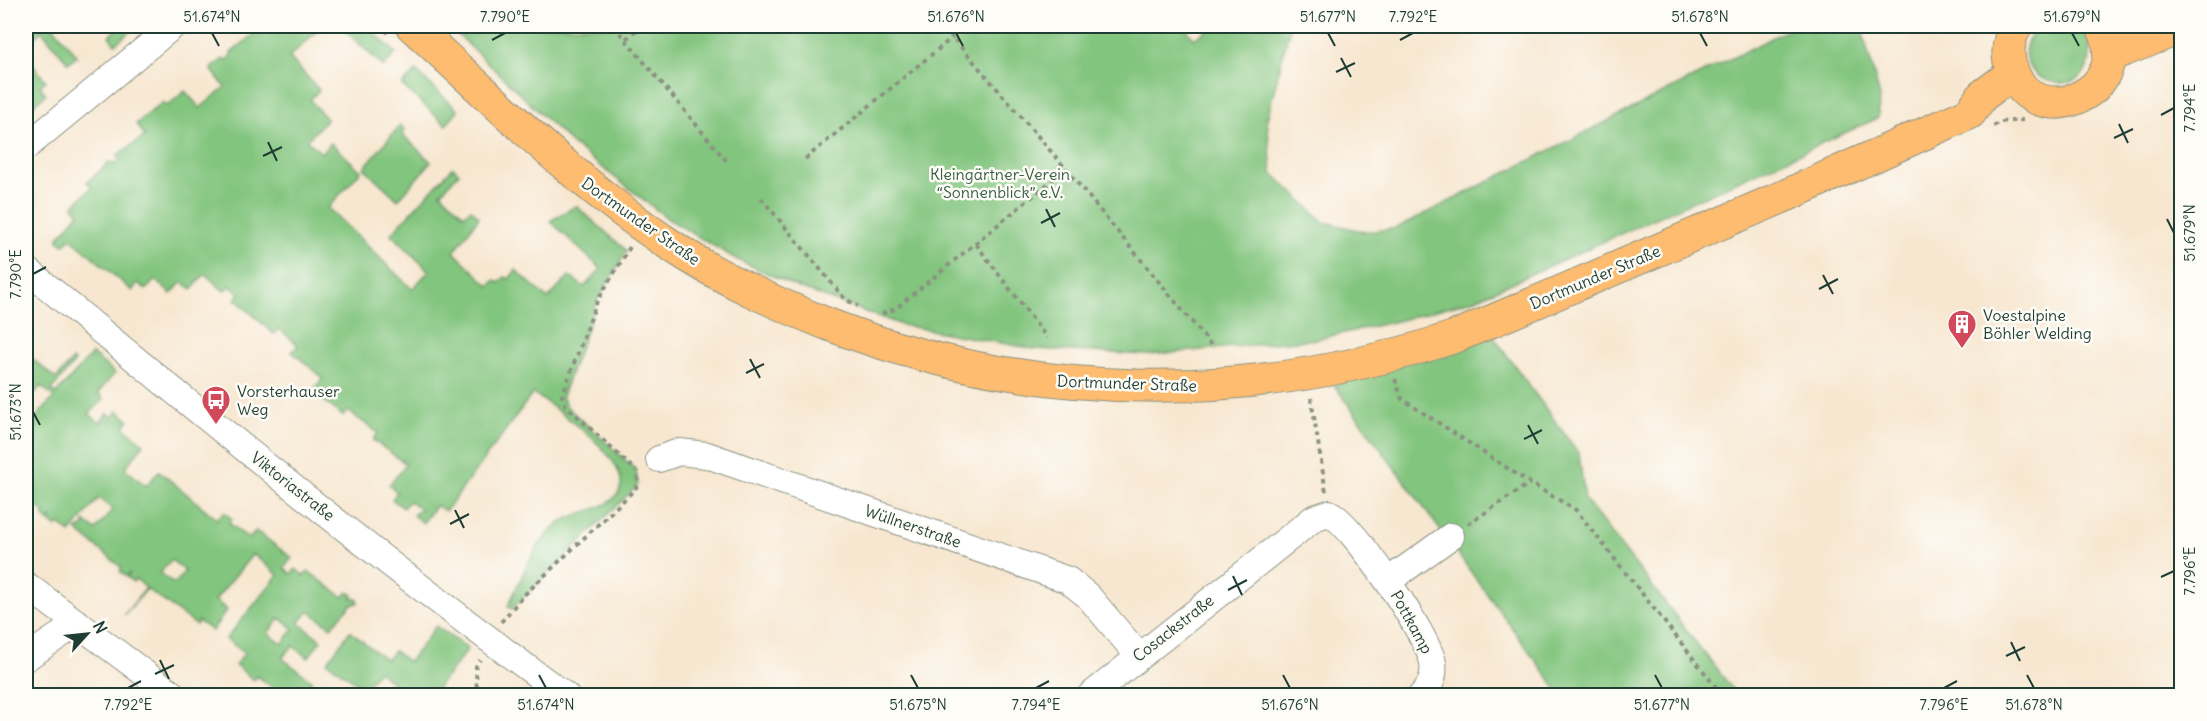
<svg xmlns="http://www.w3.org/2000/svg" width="2207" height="721" font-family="Delius,sans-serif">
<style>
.green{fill:#82c57e;stroke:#508159;stroke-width:1.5;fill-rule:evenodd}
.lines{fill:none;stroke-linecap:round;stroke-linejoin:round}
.minor-casing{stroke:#8b9282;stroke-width:28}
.major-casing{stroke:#8b9282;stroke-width:34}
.path{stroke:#8b9282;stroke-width:4;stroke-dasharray:4.5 4.5;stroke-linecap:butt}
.minor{stroke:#fff;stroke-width:26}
.major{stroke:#fdbc70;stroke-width:32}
.ticks{fill:none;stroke:#1f3d34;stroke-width:2}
.labels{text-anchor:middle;stroke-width:5;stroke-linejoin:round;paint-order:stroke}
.park-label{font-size:16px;fill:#385f46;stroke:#fdfcf7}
.street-label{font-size:16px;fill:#1f3d34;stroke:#fdfcf7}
.poi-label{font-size:16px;fill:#1f3d34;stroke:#fdfcf7;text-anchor:start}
.neatline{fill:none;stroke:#1f3d34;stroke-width:2}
.ticks-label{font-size:15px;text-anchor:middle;fill:#1f3d34}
</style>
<rect width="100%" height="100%" fill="#fdfcf7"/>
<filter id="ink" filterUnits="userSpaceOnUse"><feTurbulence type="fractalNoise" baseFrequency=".0167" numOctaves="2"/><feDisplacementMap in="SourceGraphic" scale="12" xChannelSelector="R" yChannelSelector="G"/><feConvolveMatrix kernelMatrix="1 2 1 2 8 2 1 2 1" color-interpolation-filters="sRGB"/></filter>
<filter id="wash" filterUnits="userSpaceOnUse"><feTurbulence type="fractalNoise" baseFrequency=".008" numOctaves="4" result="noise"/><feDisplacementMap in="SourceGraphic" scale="24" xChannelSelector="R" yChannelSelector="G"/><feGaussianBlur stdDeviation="1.35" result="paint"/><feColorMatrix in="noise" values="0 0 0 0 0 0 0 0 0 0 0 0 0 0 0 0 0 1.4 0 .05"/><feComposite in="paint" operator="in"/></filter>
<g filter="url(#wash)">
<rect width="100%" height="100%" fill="#f7e7d0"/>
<!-- green -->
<g class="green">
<polygon points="26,26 53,26 77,56 68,63 42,31 26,44"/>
<polygon points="122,26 137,26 115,44 109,36"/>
<path d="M271 26H322L289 57 319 90 310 100 327 119 307 140 321 153 331 143 361 171 328 208 412 289 429 271 391 234 453 167 459 173 441 193 464 215 471 209 479 217 454 252 489 286 495 280 499 283 505 277 509 279 516 270 548 299 569 276 584 287 601 269 550 221 576 206 627 251 597 301 562 396 566 406 631 465 636 471 638 485 512 609 508 606C521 579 534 543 558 524 575 511 598 512 613 499 649 469 554 408 533 393L449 507 445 511 436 505 423 523 413 515 421 509 409 501 403 508 392 499 397 492 389 485 406 464 373 440 378 433 348 411 343 416 312 392 323 378 292 352 298 345 279 329 274 334 235 299 240 294 230 286 224 291 205 274 192 289 182 282 171 294 155 280 146 290 138 283 132 291 71 238 64 245 57 239 79 213 73 206 92 187 87 182 110 162 114 165 120 160 117 155 145 136 136 124 163 102 167 106 185 91 200 108 225 87 211 69 223 59 226 61 232 55 231 53 255 33 258 36Z"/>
<polygon points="340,26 366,26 396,53 384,67"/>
<polygon points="449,26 1184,26 1194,39 1214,26 1290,26 1267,119 1272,173 1324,222 1366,232 1397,228 1795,26 1861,26 1879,93 1878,118 1476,299 1397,321 1317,339 1149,355 1034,349 902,325 799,288 736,259 668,219 571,143"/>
<path d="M2039 26H2077C2086 31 2091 43 2090 53 2088 112 1990 74 2039 26Z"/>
<polygon points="26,56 46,81 40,86 46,94 26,111"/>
<polygon points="416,71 458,110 446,125 402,85"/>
<polygon points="400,125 405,130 402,134 431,162 398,200 364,168"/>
<polygon points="1493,336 1579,454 1585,500 1737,695 1561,695 1334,385 1382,368"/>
<path d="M26 353 56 379 72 360 75 362 52 389 56 394 92 354 115 373 98 393 104 399 89 414 100 423 107 413 112 417 118 411 129 420 124 427 144 444 125 468 146 486 159 471 217 519 224 512 232 519 229 523 249 539 256 531 292 558 284 568 291 574 296 569 304 576 308 571 343 597 348 592 353 595 351 598 358 599V603L351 605 331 627 309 611 299 623 321 640 308 658 293 646 282 658 312 681 301 695H282L257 676 254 680 235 665 245 653 226 639 278 575 253 554 215 600 227 610 212 631 198 621 196 625 147 589 124 615 146 588 136 579 133 582 127 577 130 573 126 576 120 571 122 568 76 530 84 526V521L96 530 113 509 99 498 70 533 59 524 56 527 50 522 52 517 48 521 43 516 45 513 34 504 29 510 26 508V429L54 397 41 386 26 403ZM171 560 185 571 174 584 160 573ZM280 618 294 629 282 644 268 633Z"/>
<polygon points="436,626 468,649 432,695 382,695 392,682 378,671 365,688 374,695 359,695 364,688 327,662 350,631 386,660 394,651 409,662"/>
</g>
</g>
<g filter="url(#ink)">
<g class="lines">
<!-- minor casing -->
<g class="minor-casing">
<g id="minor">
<polyline points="26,147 173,26"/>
<path d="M26 269C202 415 380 561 566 696"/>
<polyline points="659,459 679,452 707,455 1068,580 1088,596 1138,655"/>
<polyline points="1388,581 1451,536"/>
<polyline points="26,585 175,696"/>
<polyline points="26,658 78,623"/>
<path d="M1090 696 1314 518 1329 513C1352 523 1429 637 1433 663 1435 676 1430 687 1421 696"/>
</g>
</g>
<!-- major casing -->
<g class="major-casing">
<g id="major">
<path d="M412 26C495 101 575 182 669 244 719 278 775 303 830 325 1033 403 1252 405 1457 336L1787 195 1970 113 1982 96 2013 73"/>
<path d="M2016 26C2008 40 2006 55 2012 70 2034 135 2137 93 2102 26"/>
<polyline points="2109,56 2165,34 2170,26"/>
</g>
</g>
<!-- path -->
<g class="path">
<polyline points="380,26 388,33"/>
<polyline points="614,26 729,164"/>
<polyline points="943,26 1066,169"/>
<polyline points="626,39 641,26"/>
<polyline points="2001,122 2023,120"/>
<polyline points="1993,126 2001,122"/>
<polyline points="805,159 953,37"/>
<polyline points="761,198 845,299 858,306"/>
<polyline points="976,244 1047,338"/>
<polyline points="630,247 597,301 562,396 566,406 636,471"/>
<polyline points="882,314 895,309 1066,169 1211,345"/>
<polyline points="1395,379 1402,399 1530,483 1576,510 1723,696"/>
<polyline points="1311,398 1326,492"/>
<polyline points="1468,524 1530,483"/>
<polyline points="501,622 523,596 628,496 638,485 637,471"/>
<polyline points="477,696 476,666 480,660"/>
</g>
<!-- minor -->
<use href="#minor" class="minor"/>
<!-- major -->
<use href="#major" class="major"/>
</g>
</g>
<!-- ticks -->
<path class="ticks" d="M212 33 219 46M956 33 963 46M1328 33 1335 46M1700 33 1707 46M2072 33 2079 46M492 40 505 33M1400 40 1413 33M1341 58 1351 77M1336 72 1355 63M2161 115 2174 108M2119 124 2128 143M2114 138 2133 129M268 142 277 161M263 156 282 147M1046 209 1055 227M2167 219 2174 233M1041 223 1060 213M33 274 46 267M1823 275 1833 294M1819 289 1838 279M750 359 760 378M746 373 764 364M33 412 40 425M1528 425 1538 444M1524 439 1542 430M455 510 464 528M450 524 469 514M1233 576 1242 595M2161 577 2174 571M1228 590 1247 580M2011 642 2020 661M2006 656 2025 647M160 660 169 679M155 674 174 665M539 675 546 688M911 675 918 688M1283 675 1290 688M1655 675 1662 688M2027 675 2034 688M128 688 141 681M1036 688 1049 681M1944 688 1957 681"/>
<!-- icons -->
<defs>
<g id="building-pin" transform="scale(1.5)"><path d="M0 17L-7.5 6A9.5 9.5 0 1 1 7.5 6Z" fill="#d1495b" stroke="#fdfcf7"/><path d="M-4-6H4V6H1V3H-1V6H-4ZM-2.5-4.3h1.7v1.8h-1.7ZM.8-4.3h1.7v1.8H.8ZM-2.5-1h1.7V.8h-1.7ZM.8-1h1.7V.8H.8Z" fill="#fff"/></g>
<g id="bus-pin" transform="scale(1.5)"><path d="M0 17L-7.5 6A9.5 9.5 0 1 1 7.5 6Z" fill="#d1495b" stroke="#fdfcf7"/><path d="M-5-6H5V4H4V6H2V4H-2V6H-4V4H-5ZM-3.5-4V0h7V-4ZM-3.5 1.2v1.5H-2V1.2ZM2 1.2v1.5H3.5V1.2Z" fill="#fff"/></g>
</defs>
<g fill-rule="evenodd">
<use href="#building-pin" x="1962" y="324"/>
<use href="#bus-pin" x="216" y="400"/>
</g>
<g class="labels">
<!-- park labels -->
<g class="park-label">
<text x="1000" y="180">Kleingärtner-Verein<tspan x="1000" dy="18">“Sonnenblick” e.V.</tspan></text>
</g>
<!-- street labels -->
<g class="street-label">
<text transform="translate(641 221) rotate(35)" y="6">Dortmunder Straße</text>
<text transform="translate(1595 277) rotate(-23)" y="6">Dortmunder Straße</text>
<text transform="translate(1127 383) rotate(2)" y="6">Dortmunder Straße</text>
<text transform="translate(293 486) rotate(38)" y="6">Viktoriastraße</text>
<text transform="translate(913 526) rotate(19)" y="6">Wüllnerstraße</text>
<text transform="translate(1412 622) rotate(61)" y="6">Pottkamp</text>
<text transform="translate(1173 628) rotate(-38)" y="6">Cosackstraße</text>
</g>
<!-- poi labels -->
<g class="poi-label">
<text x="1983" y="321">Voestalpine<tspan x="1983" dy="18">Böhler Welding</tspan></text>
<text x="237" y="397">Vorsterhauser<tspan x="237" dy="18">Weg</tspan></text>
</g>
</g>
<!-- margin -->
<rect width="2207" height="721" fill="none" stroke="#fdfcf7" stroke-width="66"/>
<!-- north arrow -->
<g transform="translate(87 634) rotate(63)" stroke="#fdfcf7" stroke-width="4.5" paint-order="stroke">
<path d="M0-4.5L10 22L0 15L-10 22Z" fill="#1f3d34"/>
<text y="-9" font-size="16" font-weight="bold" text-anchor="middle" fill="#1f3d34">N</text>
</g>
<rect x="33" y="33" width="2141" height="655" class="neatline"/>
<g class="ticks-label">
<text x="212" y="22">51.674°N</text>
<text x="505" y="22">7.790°E</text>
<text x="956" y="22">51.676°N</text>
<text x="1328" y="22">51.677°N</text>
<text x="1413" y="22">7.792°E</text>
<text x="1700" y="22">51.678°N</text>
<text x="2072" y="22">51.679°N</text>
<text transform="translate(2190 108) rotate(-90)" y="5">7.794°E</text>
<text transform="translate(2190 233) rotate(-90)" y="5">51.679°N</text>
<text transform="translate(16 274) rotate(-90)" y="5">7.790°E</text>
<text transform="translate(16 412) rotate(-90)" y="5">51.673°N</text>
<text transform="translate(2190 571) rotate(-90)" y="5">7.796°E</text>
<text x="128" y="710">7.792°E</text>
<text x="546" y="710">51.674°N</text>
<text x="918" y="710">51.675°N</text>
<text x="1036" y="710">7.794°E</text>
<text x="1290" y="710">51.676°N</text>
<text x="1662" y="710">51.677°N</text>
<text x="1944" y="710">7.796°E</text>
<text x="2034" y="710">51.678°N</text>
</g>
</svg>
